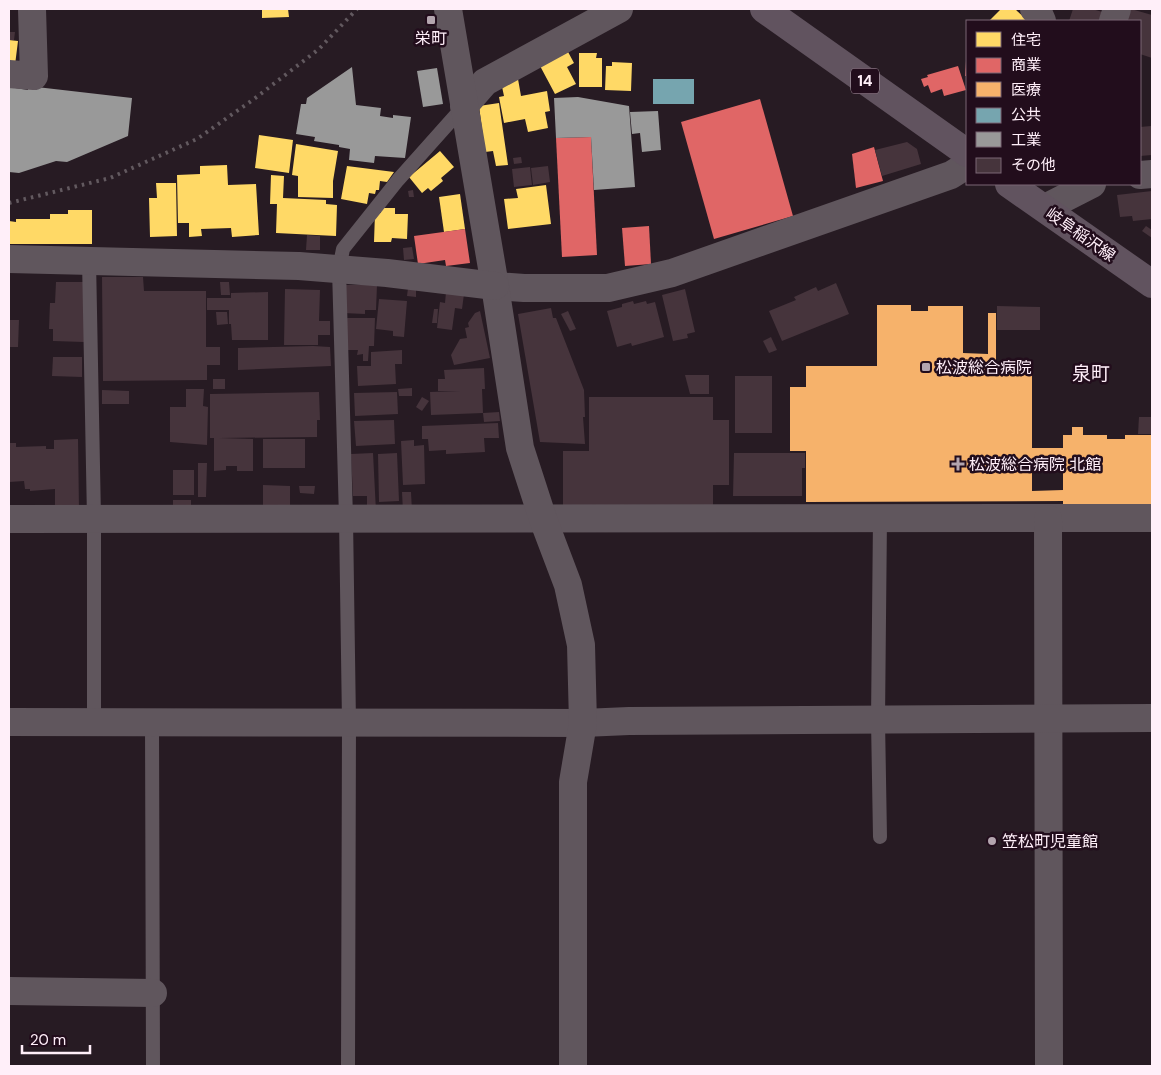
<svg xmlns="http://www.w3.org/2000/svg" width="1161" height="1075" font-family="'DM Sans','Noto Sans JP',sans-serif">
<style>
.homes{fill:#ffd966}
.shops{fill:#e06666}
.health{fill:#f6b26b;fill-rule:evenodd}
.public{fill:#76a5af}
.industry{fill:#999}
.building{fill:#46343c}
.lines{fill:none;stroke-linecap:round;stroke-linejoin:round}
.service{stroke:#60565d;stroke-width:14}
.minor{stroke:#60565d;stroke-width:28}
.tertiary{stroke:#60565d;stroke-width:28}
.primary{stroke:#61535f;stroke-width:28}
.rail{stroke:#62595f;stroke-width:4;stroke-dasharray:2.5 5;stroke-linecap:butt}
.poi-dot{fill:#b3a5ae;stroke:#220d1c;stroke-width:2}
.labels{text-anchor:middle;stroke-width:5;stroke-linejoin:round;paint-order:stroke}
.shield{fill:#220d1c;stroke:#bdabb7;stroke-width:1}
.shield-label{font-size:15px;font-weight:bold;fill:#ffeff9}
.poi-label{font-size:16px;fill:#ffeff9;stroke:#220d1c;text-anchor:start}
.street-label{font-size:16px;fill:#ffeff9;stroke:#220d1c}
.quarter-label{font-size:19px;fill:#ffeff9;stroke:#220d1c}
</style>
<rect width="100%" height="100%" fill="#271b23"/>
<!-- homes -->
<g class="homes">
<polygon points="262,9 288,9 289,17 262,18"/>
<polygon points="1001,9 1015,9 1028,21 989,21"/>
<polygon points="9,40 18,41 15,65 9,64"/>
<polygon points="567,50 574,63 567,67 576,84 555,94 539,64"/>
<polygon points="579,53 597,53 596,58 602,58 602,87 579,87"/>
<polygon points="612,62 632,63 631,91 605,90 606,66 612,66"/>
<polygon points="518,79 521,96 547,91 550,111 545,112 548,128 528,132 525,119 504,123 499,97 504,96 501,82"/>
<polygon points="499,103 508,165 496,166 493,151 485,152 479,106"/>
<polygon points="259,135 293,140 289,173 255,168"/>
<polygon points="296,144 338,151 333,181 333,198 298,197 298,176 292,175"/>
<polygon points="440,151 454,167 441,178 443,181 431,191 428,188 422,193 409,177"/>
<polygon points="227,165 228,185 256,184 259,235 232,237 231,228 201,229 202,236 189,237 189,223 178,223 177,175 200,174 200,166"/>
<polygon points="347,166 394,172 387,182 380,181 379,190 376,190 375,194 369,193 367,204 341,199"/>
<polygon points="271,175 284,176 283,198 326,200 326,204 337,205 336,236 276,233 277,204 270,204"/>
<polygon points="156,183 176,183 177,236 150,237 149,198 157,198"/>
<polygon points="546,185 551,224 508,229 504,199 518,198 516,189"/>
<polygon points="460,194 465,229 444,232 439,197"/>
<polygon points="381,208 395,208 395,214 408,214 407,239 392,238 391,242 374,242 375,213 381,213"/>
<polygon points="68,210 92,210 92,244 9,244 9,221 16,222 16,219 50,219 50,214 68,214"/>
</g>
<!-- shops -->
<g class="shops">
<polygon points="966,61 967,61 967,76 965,76"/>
<polygon points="958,66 966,90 944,96 942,89 931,93 928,85 924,87 921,79 928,77 927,75"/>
<polygon points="760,99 793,216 714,239 681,122"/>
<polygon points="591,137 597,255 562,257 556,138"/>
<polygon points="874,147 883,181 856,188 852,154"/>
<polygon points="649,226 651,264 625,266 622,228"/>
<polygon points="465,229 470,263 446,266 445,260 418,264 414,236"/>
</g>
<!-- health -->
<path class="health" d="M877 305H911V311H928V306H963V353L988 354V313H996V362H963V367H1032V448H1063V435H1072V427H1083V435H1107V439H1125V435H1152V507L1063 508V501L806 502V451H790V387H806V366H877ZM1032 465H1063V490L1032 491Z"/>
<!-- public -->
<rect class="public" x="653" y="79" width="41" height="25"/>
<!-- industry -->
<g class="industry">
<polygon points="352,67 356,105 381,108 380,116 393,118 393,115 411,117 405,158 375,156 374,163 349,160 350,149 339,147 339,145 314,141 315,137 296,134 301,104 306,104 307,98"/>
<polygon points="437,68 443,104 423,107 417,71"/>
<polygon points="28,86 132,98 128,136 67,162 56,161 19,173 9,172 9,87 28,90"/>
<polygon points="578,97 629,106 635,187 594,190 591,137 556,138 554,98"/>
<polygon points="658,111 661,150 642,152 640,133 632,134 630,112"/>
</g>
<!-- building -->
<g class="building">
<polygon points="1073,9 1092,9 1106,13 1103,21 1069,21"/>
<polygon points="1131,9 1152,15 1152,58 1140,54 1140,21 1127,21"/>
<polygon points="9,32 15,32 14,40 9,40"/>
<polygon points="1151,126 1152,155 1140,156 1140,127"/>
<polygon points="907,142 917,149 921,164 882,176 875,150"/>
<polygon points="521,157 522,163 514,164 513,158"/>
<polygon points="548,166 550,182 533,185 531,168"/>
<polygon points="530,167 532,185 514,187 512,169"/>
<polygon points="413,190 414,197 409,197 408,191"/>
<polygon points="1152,191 1152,219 1133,221 1132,216 1120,217 1117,195"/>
<polygon points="1146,226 1152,230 1152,238 1142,231"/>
<polygon points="307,235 320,236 320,250 306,250"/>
<polygon points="412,247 414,259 404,260 403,248"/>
<polygon points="102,277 143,277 144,291 206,291 206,347 220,347 220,365 207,365 207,380 103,381"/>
<polygon points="56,282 85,282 84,342 53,341 53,329 49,329 50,303 55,303"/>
<polygon points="220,282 229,282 230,295 221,295"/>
<polygon points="836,283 849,314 782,341 769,311 796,300 794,297 816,287 818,291"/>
<polygon points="345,285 377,285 376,310 365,310 365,314 343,313"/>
<polygon points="408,288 416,289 416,297 407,296"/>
<polygon points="285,289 320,290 319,321 330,321 330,335 318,335 318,345 284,345"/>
<polygon points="685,289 695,332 687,334 688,338 673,341 662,295"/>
<polygon points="268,292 268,340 232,340 231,324 229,324 229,310 207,310 207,298 231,298 231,293"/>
<polygon points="446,292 464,294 462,309 455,308 452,330 437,328 440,302 445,303"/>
<polygon points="379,299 407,301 404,337 393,336 393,331 376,329"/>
<polygon points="633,301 634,304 646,301 647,304 655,302 664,337 632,346 631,343 617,347 607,311 622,307 622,304"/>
<polygon points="997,306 1040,307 1040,330 997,330"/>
<polygon points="551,308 553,318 556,318 584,390 585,417 583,417 585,444 540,442 518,314"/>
<polygon points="434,309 438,309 437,323 432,323"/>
<polygon points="480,311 490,358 454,365 451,355 460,339 467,338 465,328 469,327 468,323 475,313"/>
<polygon points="568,311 576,329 570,331 561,314"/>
<polygon points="216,312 227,312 228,324 217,325"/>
<polygon points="346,318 375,318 374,346 369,346 368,361 363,361 363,354 357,355 358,350 348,350 348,346 346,346"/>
<polygon points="9,320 19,320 18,347 9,347"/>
<polygon points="771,337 777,350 769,353 763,341"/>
<polygon points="313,346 330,347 331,366 238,370 238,348"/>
<polygon points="402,350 402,364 395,364 396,384 358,386 357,366 371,366 371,352"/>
<polygon points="53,357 82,357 82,377 52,376"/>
<polygon points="484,368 485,389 482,389 483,413 431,415 430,392 460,391 438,391 438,379 445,379 444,370"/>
<polygon points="685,375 709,375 709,394 690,394"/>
<rect x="735" y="376" width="37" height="57"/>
<rect x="213" y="379" width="12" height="10"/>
<polygon points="412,388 412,396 399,396 398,389"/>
<polygon points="186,389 204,389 203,406 208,407 207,445 170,442 170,407 186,407"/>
<polygon points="102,390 129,391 129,404 102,404"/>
<polygon points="319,392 320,420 317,420 317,437 219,438 253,439 253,471 237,471 237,466 226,466 226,470 214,471 214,438 210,438 210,394"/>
<polygon points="397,392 398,414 355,416 354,393"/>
<polygon points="422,397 429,401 422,411 416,407"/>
<polygon points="589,397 713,397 713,420 729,420 729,485 713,485 713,507 563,507 563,451 589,451"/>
<polygon points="499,412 500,421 484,422 483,413"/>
<polygon points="1139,417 1152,417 1152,434 1138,434"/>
<polygon points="394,420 395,444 356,446 354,421"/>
<polygon points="498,423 499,438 484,438 485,452 446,454 446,450 429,451 428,439 422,439 422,426"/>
<polygon points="78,439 79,510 55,511 55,489 30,491 30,489 25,489 24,481 9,482 9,443 16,443 16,447 46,446 46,449 54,449 54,440"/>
<rect x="263" y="439" width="42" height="29"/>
<polygon points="414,440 414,446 424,445 425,484 403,485 401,441"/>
<polygon points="373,453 376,511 367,511 367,496 353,496 351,454"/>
<polygon points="397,453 399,501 379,502 378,454"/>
<polygon points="734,453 805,453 805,468 802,468 802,496 733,496"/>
<polygon points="198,463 207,463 206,497 198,497"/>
<rect x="173" y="470" width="21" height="25"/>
<polygon points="263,485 290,486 290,507 263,506"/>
<polygon points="299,486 315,486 314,494 300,493"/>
<polygon points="402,492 411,492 412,511 403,512"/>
<rect x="173" y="500" width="18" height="12"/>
</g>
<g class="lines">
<!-- service -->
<g class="service">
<polyline points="89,260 94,518 94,722"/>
<polyline points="880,517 878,720 880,837"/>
<polyline points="152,722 153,1066"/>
<polyline points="348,1066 349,723 346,518 339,269 343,249 398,180 464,106"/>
</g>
<!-- minor -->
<g class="minor">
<polyline points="1034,9 1039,14 1042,21"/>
<polyline points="1113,21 1117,9"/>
<polyline points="9,74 34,76 32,9"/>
<polyline points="464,106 485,82 619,9"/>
<polyline points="1140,175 1152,174"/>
<polyline points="1045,208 1092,184"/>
<polyline points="495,286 524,288 608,288 672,273 951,175 967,165"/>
<polyline points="9,519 1152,518"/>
<polyline points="1048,519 1049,1066"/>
<polyline points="9,722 583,723 629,721 1152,718"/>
<polyline points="9,991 153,993"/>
</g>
<!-- tertiary -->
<g class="tertiary">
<polyline points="448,9 495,286 520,448 543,519 568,585 581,645 583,723 573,782 573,1066"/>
<polyline points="9,259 299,266 387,273 495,286"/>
</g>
<!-- primary -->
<g class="primary">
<polyline points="764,9 967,153"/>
<polyline points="1009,184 1152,284"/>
</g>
<!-- rail -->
<polyline class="rail" points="9,203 110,178 197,139 254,99 319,49 357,9"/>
</g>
<!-- markers -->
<g class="poi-dot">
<rect x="426" y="15" width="10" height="10" rx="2.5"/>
<rect x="921" y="362" width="10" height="10" rx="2.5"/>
<path d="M955.5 456.5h5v5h5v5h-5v5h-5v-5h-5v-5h5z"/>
<circle cx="992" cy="841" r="5"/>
</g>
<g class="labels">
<!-- shield labels -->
<rect class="shield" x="851" y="68.5" width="28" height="25" rx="4"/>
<g class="shield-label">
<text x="865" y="86">14</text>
</g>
<!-- poi labels -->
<g class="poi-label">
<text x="431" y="44" text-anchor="middle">栄町</text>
<text x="936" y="373">松波総合病院</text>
<text x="969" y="470">松波総合病院 北館</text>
<text x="1002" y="847">笠松町児童館</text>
</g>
<!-- street labels -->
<g class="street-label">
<text transform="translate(1081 234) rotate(35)" y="6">岐阜稲沢線</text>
</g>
<!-- quarter labels -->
<g class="quarter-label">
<text x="1091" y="380">泉町</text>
</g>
</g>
<!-- border -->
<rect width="1161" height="1075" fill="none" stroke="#ffeff9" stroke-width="20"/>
<!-- legend -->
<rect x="966" y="20" width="175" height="165" fill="#220d1c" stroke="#7a6774"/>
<rect x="976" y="32" width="25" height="15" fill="#ffd966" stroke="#7a6774"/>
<text x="1011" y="45" font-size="15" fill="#ffeff9">住宅</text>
<rect x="976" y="58" width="25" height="15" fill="#e06666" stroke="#7a6774"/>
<text x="1011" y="70" font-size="15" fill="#ffeff9">商業</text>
<rect x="976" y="82" width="25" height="15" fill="#f6b26b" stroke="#7a6774"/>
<text x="1011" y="95" font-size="15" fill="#ffeff9">医療</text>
<rect x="976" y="108" width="25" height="15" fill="#76a5af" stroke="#7a6774"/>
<text x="1011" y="120" font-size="15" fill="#ffeff9">公共</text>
<rect x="976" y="132" width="25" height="15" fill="#999999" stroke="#7a6774"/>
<text x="1011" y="145" font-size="15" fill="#ffeff9">工業</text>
<rect x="976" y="158" width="25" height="15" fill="#46343c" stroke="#7a6774"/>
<text x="1011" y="170" font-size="15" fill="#ffeff9">その他</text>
<!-- scale -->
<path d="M22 1045v8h68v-8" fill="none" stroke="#ffeff9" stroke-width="2.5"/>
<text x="30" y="1045" font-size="15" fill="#ffeff9" stroke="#220d1c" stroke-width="4" paint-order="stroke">20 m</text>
</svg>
